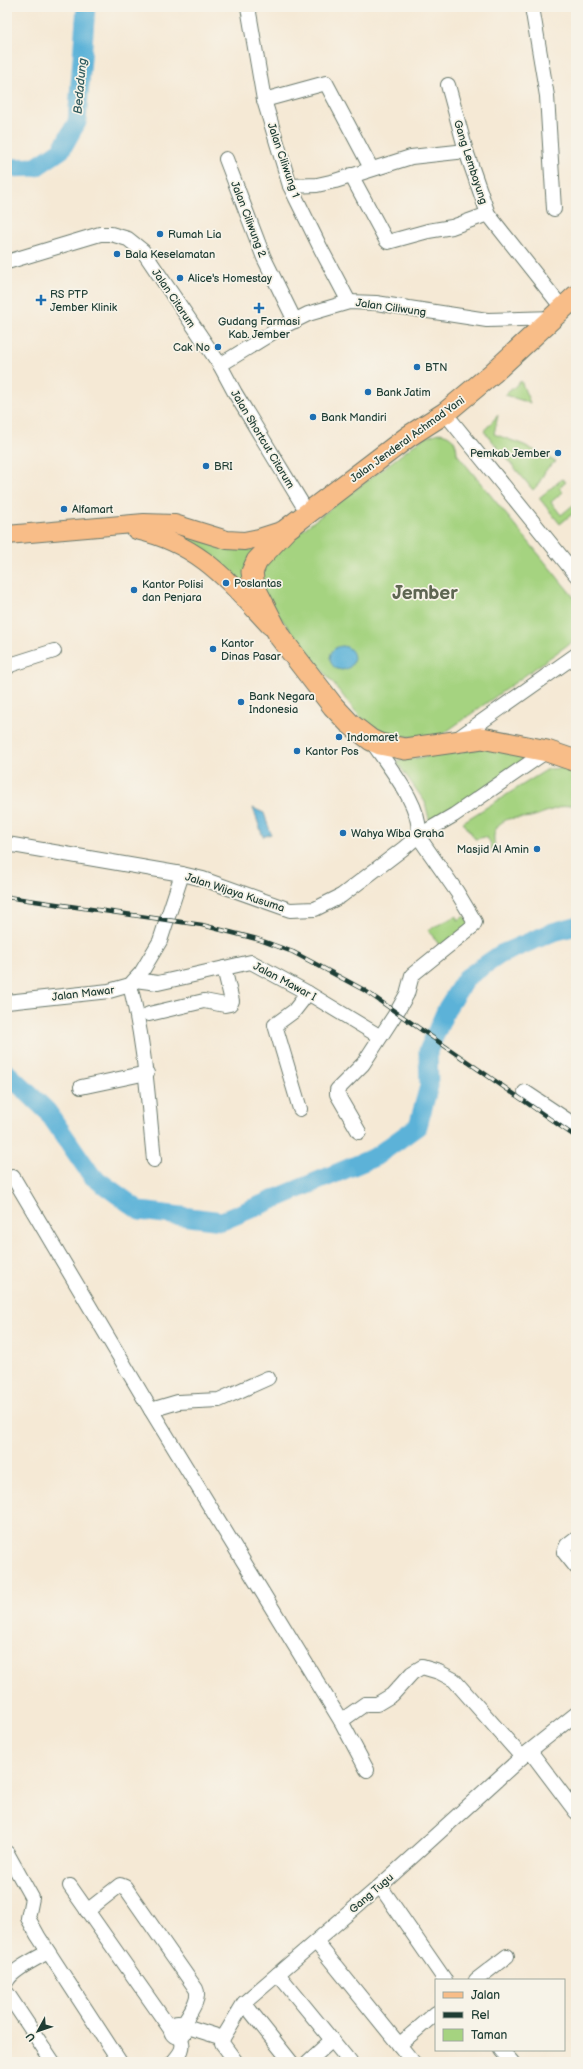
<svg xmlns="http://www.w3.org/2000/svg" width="583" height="2069" font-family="'Balsamiq Sans',sans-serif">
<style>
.green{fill:#a5d380;stroke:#62885a}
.water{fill:#5bb2d8;stroke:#3d7886}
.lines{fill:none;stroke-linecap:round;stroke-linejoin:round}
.river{stroke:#5bb2d8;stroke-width:19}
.minor-casing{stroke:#6a796c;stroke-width:16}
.major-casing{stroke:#6a796c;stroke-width:20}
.highway-casing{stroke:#6a796c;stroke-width:23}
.minor{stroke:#fff;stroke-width:14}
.major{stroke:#f8bd88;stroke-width:18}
.highway{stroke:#f8bd88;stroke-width:21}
.rail-casing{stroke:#1f3d34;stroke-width:4.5}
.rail{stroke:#f7f3e8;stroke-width:3;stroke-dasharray:9;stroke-linecap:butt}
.poi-dot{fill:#1f6fb2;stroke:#f7f3e8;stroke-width:1.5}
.labels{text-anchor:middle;stroke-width:3.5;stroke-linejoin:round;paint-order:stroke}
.street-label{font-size:11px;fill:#1f3d34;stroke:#f7f3e8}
.poi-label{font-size:11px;fill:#1f3d34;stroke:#f7f3e8;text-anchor:start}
.water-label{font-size:12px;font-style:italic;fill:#2e5a5d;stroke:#f7f3e8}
.town-label{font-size:19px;font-weight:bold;fill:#5e6652;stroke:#f7f3e8}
</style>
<rect width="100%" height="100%" fill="#f7f3e8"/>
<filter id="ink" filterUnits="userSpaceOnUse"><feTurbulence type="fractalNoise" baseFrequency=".025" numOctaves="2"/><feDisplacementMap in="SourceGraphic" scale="8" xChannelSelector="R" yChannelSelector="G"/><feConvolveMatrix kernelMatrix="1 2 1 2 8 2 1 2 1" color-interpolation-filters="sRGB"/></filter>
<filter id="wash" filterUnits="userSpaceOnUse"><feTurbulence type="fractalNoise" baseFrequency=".012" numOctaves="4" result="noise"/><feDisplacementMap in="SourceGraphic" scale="16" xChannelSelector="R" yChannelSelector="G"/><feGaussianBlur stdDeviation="0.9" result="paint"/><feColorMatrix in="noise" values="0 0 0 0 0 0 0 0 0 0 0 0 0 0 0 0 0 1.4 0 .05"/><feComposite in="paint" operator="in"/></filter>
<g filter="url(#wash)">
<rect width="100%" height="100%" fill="#f5e9d5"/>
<!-- green -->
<g class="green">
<polygon points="521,381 530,403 505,395"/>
<path d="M498 415 494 434 524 445 556 462C542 468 543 482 533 490L484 431Z"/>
<path d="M439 433C452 434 457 442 457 454L576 600V639L443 734 424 738 393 735 382 731 360 717 275 611 261 591 259 570 271 554 423 438Z"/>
<polygon points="562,479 566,482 559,488 563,492 551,502 561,515 573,505 576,511 560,524 539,498"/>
<polygon points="155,527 232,549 255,550 253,599"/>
<polygon points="485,748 534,756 430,823 425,802 396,761"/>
<path d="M563 768 576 772V805C567 803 542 814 531 817 521 819 509 816 501 823 493 829 493 838 495 846L491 851C491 845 491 840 485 837L475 839 463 822 548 769Z"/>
<polygon points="456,916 458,920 465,916 470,924 440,946 428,930"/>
</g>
<!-- water -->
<g class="water">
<circle cx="342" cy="658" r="12"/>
<polygon points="253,808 264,813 271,834 263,837"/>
</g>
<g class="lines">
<!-- river -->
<g class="river">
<polyline points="7,168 36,167 61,150 77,122 86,7"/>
<polyline points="7,1073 47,1111 92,1176 140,1211 222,1221 375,1157 418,1126 429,1086 428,1051 447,1008 466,978 501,954 553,932 576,926"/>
</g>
</g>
</g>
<g filter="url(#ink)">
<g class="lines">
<!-- minor casing -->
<g class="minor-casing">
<g id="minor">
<polyline points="248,7 264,100 290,186 321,249 349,302"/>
<polyline points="532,7 547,96 554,209"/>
<polyline points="448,85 466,151 488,214 563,309"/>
<polyline points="264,100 326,83 371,168"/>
<polyline points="226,159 264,258 295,321"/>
<polyline points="351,175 386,240 388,242 428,231 452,227 488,214"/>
<polyline points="290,186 317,185 335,181 411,157 466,151"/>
<polyline points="7,262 100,234 111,234 128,239 143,251 220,365 235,393 307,512"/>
<polyline points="220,365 280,328 308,314 349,302 376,303 487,320 554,318"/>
<polyline points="445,413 576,575"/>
<polyline points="7,668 10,665 54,651"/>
<polyline points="457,739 576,655"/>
<path d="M371 740C386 764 424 807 418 836"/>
<polyline points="7,844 182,874 203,879 290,910 315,909 341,896 404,848 418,836 454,815 547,751"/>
<polyline points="135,980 158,983 251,962 308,993 379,1036"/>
<path d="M130 985C145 1043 148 1101 154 1160"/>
<polyline points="7,1002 109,991 130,985 141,973 160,941 182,874"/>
<polyline points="149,1014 204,1001 225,1005 230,1004 232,1001 224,968"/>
<polyline points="81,1087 147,1073"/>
<polyline points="525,1092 576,1126"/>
<polyline points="300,1109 275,1025 294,1011 308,993"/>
<polyline points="359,1132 337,1094 337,1090 363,1064 398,1010 407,994 412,975 473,926 475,922 457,892 418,836"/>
<polyline points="13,1177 151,1410 341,1721 367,1770"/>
<polyline points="151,1410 178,1402 219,1400 268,1378"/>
<polyline points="576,1538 567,1545 564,1552 576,1567"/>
<polyline points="341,1721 365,1704 377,1704 392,1695 412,1673 422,1667 439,1672 454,1680 522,1757"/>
<polyline points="530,1751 576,1812"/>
<polyline points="7,1853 32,1898 28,1918 38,1936 120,2062"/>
<polyline points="70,1886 171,2030"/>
<polyline points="380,1886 445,1980"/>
<path d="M87 1911 120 1885 125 1887 196 1989C201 1999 188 2015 183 2024"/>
<polyline points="316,1942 413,2062"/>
<polyline points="278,1974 350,2062"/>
<polyline points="476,1980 507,1956"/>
<path d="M7 1981C12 1970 37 1958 48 1952"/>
<polyline points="7,1993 53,2062"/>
<polyline points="244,2003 291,2062"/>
<circle cx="178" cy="2030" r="7"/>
<polyline points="185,2026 223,2038"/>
<polyline points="399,2045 436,2013"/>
<polyline points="501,2050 512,2062"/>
<path d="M173 2062C180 2054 186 2047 180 2037"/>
<polyline points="236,2062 222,2043 223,2038 244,2003 380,1886 522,1757 576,1714"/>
<polyline points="308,2062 332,2040"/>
</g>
</g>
<!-- major casing -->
<g class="major-casing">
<g id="major">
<path d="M136 530C200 544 228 581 270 626"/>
<polyline points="7,535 144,523 175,524 227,540 244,541 259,538 287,529"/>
</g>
</g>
<!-- highway casing -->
<g class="highway-casing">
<polyline id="highway" points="576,296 493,373 445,413 409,436 287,529 257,561 252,572 254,586 280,637 333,706 349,723 371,740 380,744 405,749 482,738 547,751 576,761"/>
</g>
<!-- minor -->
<use href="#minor" class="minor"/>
<!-- major -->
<use href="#major" class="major"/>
<!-- highway -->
<use href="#highway" class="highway"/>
<!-- rail casing -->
<g class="rail-casing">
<polyline id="rail" points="7,897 202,925 257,939 293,952 364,990 576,1137"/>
</g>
<!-- rail -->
<use href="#rail" class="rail"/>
</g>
</g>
<!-- markers -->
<g class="poi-dot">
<circle cx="160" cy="234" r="4"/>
<circle cx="117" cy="254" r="4"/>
<circle cx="180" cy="278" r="4"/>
<path d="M39 294h4v4h4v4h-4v4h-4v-4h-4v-4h4z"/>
<path d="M257 302h4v4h4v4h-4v4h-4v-4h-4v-4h4z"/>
<circle cx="218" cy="347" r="4"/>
<circle cx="417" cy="367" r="4"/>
<circle cx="368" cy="392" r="4"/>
<circle cx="313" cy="417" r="4"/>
<circle cx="558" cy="453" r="4"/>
<circle cx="206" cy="466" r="4"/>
<circle cx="64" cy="509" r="4"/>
<circle cx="226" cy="583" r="4"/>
<circle cx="134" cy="590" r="4"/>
<circle cx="213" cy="649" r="4"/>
<circle cx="241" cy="702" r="4"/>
<circle cx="339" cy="737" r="4"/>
<circle cx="297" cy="751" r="4"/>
<circle cx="343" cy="833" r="4"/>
<circle cx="537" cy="849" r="4"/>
</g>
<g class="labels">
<!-- street labels -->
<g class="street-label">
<text transform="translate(284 160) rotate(71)" y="4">Jalan Ciliwung 1</text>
<text transform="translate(471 162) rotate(72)" y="4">Gang Lembayung</text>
<text transform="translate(249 219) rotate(69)" y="4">Jalan Ciliwung 2</text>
<text transform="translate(174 298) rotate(56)" y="4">Jalan Citarum</text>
<text transform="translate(391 307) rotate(8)" y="4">Jalan Ciliwung</text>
<text transform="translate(263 439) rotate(59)" y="4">Jalan Shortcut Citarum</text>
<text transform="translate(407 439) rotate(-36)" y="4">Jalan Jenderal Achmad Yani</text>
<text transform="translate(235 892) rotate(18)" y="4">Jalan Wijaya Kusuma</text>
<text transform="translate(285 981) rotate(28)" y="4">Jalan Mawar I</text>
<text transform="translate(83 993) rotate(-7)" y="4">Jalan Mawar</text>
<text transform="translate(371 1893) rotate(-41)" y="4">Gang Tugu</text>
</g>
<!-- poi labels -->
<g class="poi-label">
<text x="168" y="238">Rumah Lia</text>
<text x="125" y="258">Bala Keselamatan</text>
<text x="188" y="282">Alice's Homestay</text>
<text x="50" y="298">RS PTP<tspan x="50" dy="13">Jember Klinik</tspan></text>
<text x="259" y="325" text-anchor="middle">Gudang Farmasi<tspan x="259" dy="13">Kab. Jember</tspan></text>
<text x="210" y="351" text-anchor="end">Cak No</text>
<text x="425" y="371">BTN</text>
<text x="376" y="396">Bank Jatim</text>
<text x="321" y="421">Bank Mandiri</text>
<text x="550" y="457" text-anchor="end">Pemkab Jember</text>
<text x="214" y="470">BRI</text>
<text x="72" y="513">Alfamart</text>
<text x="234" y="587">Poslantas</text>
<text x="142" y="588">Kantor Polisi<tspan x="142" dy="13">dan Penjara</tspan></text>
<text x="221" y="647">Kantor<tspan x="221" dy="13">Dinas Pasar</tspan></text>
<text x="249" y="700">Bank Negara<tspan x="249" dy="13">Indonesia</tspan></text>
<text x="347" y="741">Indomaret</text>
<text x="305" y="755">Kantor Pos</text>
<text x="351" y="837">Wahya Wiba Graha</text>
<text x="529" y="853" text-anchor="end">Masjid Al Amin</text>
</g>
<!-- water labels -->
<g class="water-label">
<text transform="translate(80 86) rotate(-85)" y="4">Bedadung</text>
</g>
<!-- town labels -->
<g class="town-label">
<text x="425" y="599">Jember</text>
</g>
</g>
<!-- margin -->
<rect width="583" height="2069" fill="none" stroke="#f7f3e8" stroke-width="24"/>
<!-- legend -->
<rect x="435" y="1979" width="130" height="72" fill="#f7f3e8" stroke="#a1aaa0"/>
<rect x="443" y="1992" width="20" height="6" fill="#f8bd88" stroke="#a1aaa0"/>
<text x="471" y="1999" font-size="12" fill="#1f3d34">Jalan</text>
<rect x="443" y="2012" width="20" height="6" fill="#1f3d34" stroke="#a1aaa0"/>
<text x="471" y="2019" font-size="12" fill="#1f3d34">Rel</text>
<rect x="443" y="2029" width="20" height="12" fill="#a5d380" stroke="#a1aaa0"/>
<text x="471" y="2039" font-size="12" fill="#1f3d34">Taman</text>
<!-- north arrow -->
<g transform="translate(38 2031) rotate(230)" stroke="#f7f3e8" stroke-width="3" paint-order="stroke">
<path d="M0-3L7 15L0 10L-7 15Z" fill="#1f3d34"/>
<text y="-6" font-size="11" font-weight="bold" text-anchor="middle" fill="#1f3d34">U</text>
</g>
</svg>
